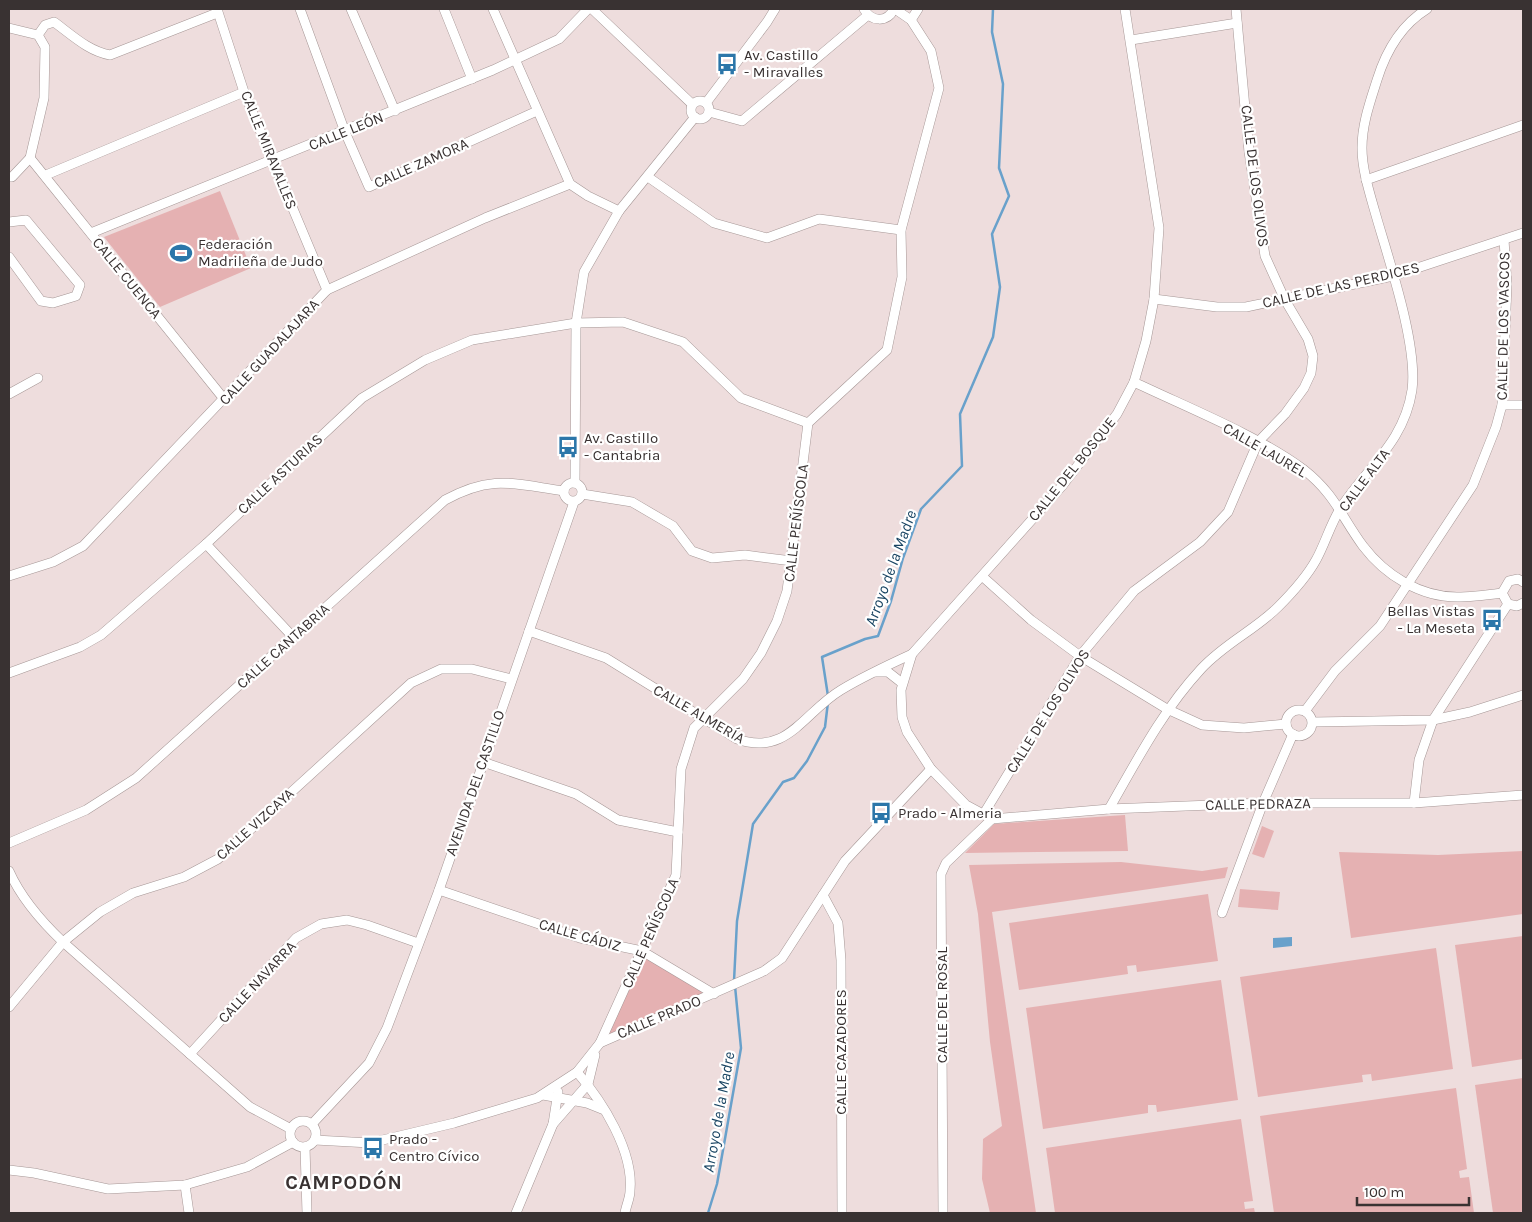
<svg xmlns="http://www.w3.org/2000/svg" width="1532" height="1222" font-family="Karla,sans-serif">
<style>
.green{fill:#e5b1b2}
.water{fill:#69a1cb}
.lines{fill:none;stroke-linecap:round;stroke-linejoin:round}
.stream{stroke:#69a1cb;stroke-width:2.5}
.minor-casing{stroke:#a69796;stroke-width:10}
.minor{stroke:#fff;stroke-width:9}
.labels{text-anchor:middle;stroke-width:4.5;stroke-linejoin:round;paint-order:stroke}
.poi-label{font-size:15px;fill:#393232;stroke:#fff;text-anchor:start}
.street-label{font-size:15px;fill:#393232;stroke:#fff}
.water-label{font-size:16px;font-style:italic;fill:#1a4563;stroke:#fff}
.district-label{font-size:20px;font-weight:bold;letter-spacing:1px;fill:#393232;stroke:#fff}
</style>
<rect width="100%" height="100%" fill="#edd"/>
<!-- green -->
<g class="green">
<polygon points="220,191 251,268 160,307 104,237"/>
<polygon points="1125,815 1128,851 965,853 994,824"/>
<polygon points="1262,826 1274,831 1264,858 1252,854"/>
<polygon points="1523,851 1523,914 1351,938 1339,852 1438,855"/>
<polygon points="1121,862 1202,871 1228,867 1225,878 992,912 1036,1213 990,1213 982,1179 983,1139 1002,1126 990,1042 978,914 969,865"/>
<polygon points="1240,889 1280,892 1278,910 1238,907"/>
<polygon points="1208,894 1218,961 1137,972 1136,965 1127,966 1128,974 1019,990 1009,923"/>
<polygon points="1523,936 1523,1059 1472,1067 1455,945"/>
<polygon points="1436,948 1453,1069 1372,1081 1371,1074 1362,1075 1363,1082 1258,1097 1240,977"/>
<polygon points="642,951 714,994 600,1043"/>
<polygon points="1221,980 1238,1100 1157,1112 1156,1105 1148,1105 1148,1113 1043,1129 1026,1008"/>
<polygon points="1523,1078 1523,1213 1493,1213 1475,1085"/>
<polygon points="1456,1088 1467,1169 1459,1171 1460,1178 1469,1177 1474,1213 1274,1213 1260,1116"/>
<polygon points="1241,1119 1253,1201 1244,1202 1245,1209 1254,1208 1255,1213 1055,1213 1046,1148"/>
</g>
<!-- water -->
<polygon class="water" points="1292,937 1292,946 1273,948 1273,938"/>
<g class="lines">
<!-- stream -->
<g class="stream">
<polyline points="828,696 822,657 865,639 878,636 891,601 903,558 921,509 962,466 960,414 993,337 1000,287 992,234 1009,196 999,168 1003,84 992,32 993,9"/>
<polyline points="734,981 737,921 753,824 783,782 794,778 807,761 825,727 828,702"/>
<polyline points="708,1213 717,1184 741,1048 735,986"/>
</g>
<!-- minor casing -->
<g class="minor-casing">
<g id="minor">
<polyline points="217,9 244,92 327,290"/>
<polyline points="300,9 345,132 369,187 537,111"/>
<polyline points="351,9 395,111"/>
<polyline points="444,9 472,79"/>
<polyline points="493,9 570,184 588,196 619,211"/>
<polyline points="592,9 692,104"/>
<path d="M864 9C871 22 887 23 894 9"/>
<polyline points="1125,9 1159,228 1154,299 1146,341 1134,382 1117,414 1062,486 912,654 901,690 902,717 907,732 931,769 966,805 992,819 1109,809 1263,803 1414,803 1523,795"/>
<polyline points="911,20 918,9"/>
<polyline points="9,28 38,35 45,47 44,98 30,158 12,177 9,177"/>
<path d="M38 35 45 25 54 22C72 35 88 51 110 55L217 13"/>
<polyline points="1131,40 1237,23"/>
<circle cx="700" cy="110" r="9"/>
<polyline points="706,103 767,22 775,9"/>
<polyline points="709,112 742,121 868,15"/>
<polyline points="30,158 224,399"/>
<polyline points="46,175 244,92"/>
<polyline points="648,177 714,223 767,238 819,219 901,230"/>
<polyline points="1366,180 1523,125"/>
<polyline points="9,222 26,220 80,285 76,296 53,303 41,301 9,257"/>
<polyline points="91,233 493,70 559,39 588,9"/>
<polyline points="1154,299 1217,307 1246,307 1393,276 1523,233"/>
<path d="M1134 382C1186 407 1257 435 1303 469 1335 494 1341 516 1363 546 1385 575 1420 597 1457 597 1472 597 1487 595 1502 593"/>
<polyline points="9,394 38,378"/>
<polyline points="1502,405 1523,405"/>
<circle cx="573" cy="492" r="9"/>
<polyline points="575,483 576,323 584,272 619,211 695,117"/>
<polyline points="582,494 632,502 673,526 692,551 712,558 745,555 792,561"/>
<polyline points="206,544 293,637"/>
<polyline points="9,576 53,562 83,546 327,290 485,218 570,184"/>
<polyline points="983,577 1031,620 1080,656 1167,709 1202,725 1244,728 1286,724"/>
<polyline points="1523,582 1518,579 1509,581 1502,593 1508,604 1517,606 1523,603"/>
<path d="M529 631 606 658 737 739C787 757 804 712 841 690 864 676 888 665 912 654"/>
<polyline points="876,672 888,672 902,683"/>
<polyline points="9,673 80,647 101,635 206,544 362,398 425,360 472,340 576,323 623,322 683,342 741,398 808,423"/>
<circle cx="1299" cy="723" r="13"/>
<polyline points="1305,711 1335,671 1380,626 1473,485 1496,427 1502,405 1507,284 1504,240"/>
<polyline points="1313,722 1433,720 1470,712 1523,695"/>
<polyline points="483,762 576,794 618,820 678,832"/>
<polyline points="1414,803 1419,760 1433,720 1508,604"/>
<path d="M1109 809C1137 760 1163 710 1201 669 1225 643 1255 630 1278 607 1292 593 1306 578 1316 560 1325 544 1330 525 1340 509 1366 468 1404 443 1412 390 1418 344 1388 258 1375 212 1369 191 1362 169 1362 148 1362 124 1370 102 1377 80 1386 51 1401 25 1427 9"/>
<polyline points="983,815 1080,656 1134,591 1200,542 1228,512 1258,442 1285,414 1304,388 1311,373 1313,356 1308,339 1285,300 1265,256 1249,152 1236,9"/>
<path d="M9 843 86 810 136 778 445 500C492 474 514 484 564 491"/>
<path d="M9 871C21 898 42 922 63 942L250 1107 291 1129"/>
<polyline points="439,890 580,938 642,951 714,994"/>
<polyline points="823,895 838,923 841,960 842,1213"/>
<polyline points="1222,913 1263,803 1293,734"/>
<polyline points="9,1007 63,942 100,912 133,893 184,877 218,859 411,683 441,669 472,669 511,679"/>
<polyline points="600,1043 676,875 681,769 694,728 743,679 761,653 777,621 787,591 808,423 887,350 902,277 901,230 939,88 931,51 911,20 895,9"/>
<polyline points="190,1054 296,938 321,924 347,920 367,925 418,943"/>
<path d="M577 1072C602 1101 634 1151 630 1191 630 1198 626 1206 625 1213"/>
<polyline points="543,1095 587,1103 602,1109"/>
<circle cx="303" cy="1134" r="13"/>
<polyline points="312,1124 369,1063 387,1028 439,890 574,502"/>
<polyline points="553,1124 558,1092"/>
<polyline points="315,1140 370,1143 454,1123 537,1098 577,1072 600,1043 764,971 782,958 845,861 931,769"/>
<polyline points="305,1147 307,1213"/>
<polyline points="9,1170 34,1173 108,1189 185,1185 247,1167 293,1142"/>
<polyline points="185,1185 189,1213"/>
<polyline points="516,1213 553,1124 588,1084 595,1055"/>
<polyline points="943,1213 941,874 946,863 992,819"/>
</g>
</g>
<!-- minor -->
<use href="#minor" class="minor"/>
</g>
<!-- icons -->
<defs>
<g id="bus-bare" transform="scale(1.725)"><path d="M-5-6H5V4H4V6H2V4H-2V6H-4V4H-5ZM-3.5-4V0h7V-4ZM-3.5 1.2v1.5H-2V1.2ZM2 1.2v1.5H3.5V1.2Z" fill="#2b76a9" stroke="#fff" stroke-width="2.5" paint-order="stroke"/></g>
<g id="stadium-bare" transform="scale(1.725)"><path d="M0-5a6.5 5 0 1 0 0 10a6.5 5 0 1 0 0-10ZM-3.5-1.8h7v3.6h-7Z" fill="#2b76a9" stroke="#fff" stroke-width="2.5" paint-order="stroke"/></g>
</defs>
<g fill-rule="evenodd">
<use href="#bus-bare" x="727" y="64"/>
<use href="#stadium-bare" x="181" y="253"/>
<use href="#bus-bare" x="568" y="447"/>
<use href="#bus-bare" x="1492" y="620"/>
<use href="#bus-bare" x="881" y="813"/>
<use href="#bus-bare" x="373" y="1148"/>
</g>
<g class="labels">
<!-- poi labels -->
<g class="poi-label">
<text x="744" y="60">Av. Castillo<tspan x="744" dy="17">- Miravalles</tspan></text>
<text x="198" y="249">Federación<tspan x="198" dy="17">Madrileña de Judo</tspan></text>
<text x="584" y="443">Av. Castillo<tspan x="584" dy="17">- Cantabria</tspan></text>
<text x="1475" y="616" text-anchor="end">Bellas Vistas<tspan x="1475" dy="17">- La Meseta</tspan></text>
<text x="898" y="818">Prado - Almeria</text>
<text x="389" y="1144">Prado -<tspan x="389" dy="17">Centro Cívico</tspan></text>
</g>
<!-- street labels -->
<g class="street-label">
<text transform="translate(346 131) rotate(-22)" y="5">CALLE LEÓN</text>
<text transform="translate(269 150) rotate(68)" y="5">CALLE MIRAVALLES</text>
<text transform="translate(421 163) rotate(-24)" y="5">CALLE ZAMORA</text>
<text transform="translate(1255 176) rotate(83)" y="5">CALLE DE LOS OLIVOS</text>
<text transform="translate(127 278) rotate(51)" y="5">CALLE CUENCA</text>
<text transform="translate(1341 285) rotate(-13)" y="5">CALLE DE LAS PERDICES</text>
<text transform="translate(1503 326) rotate(-89)" y="5">CALLE DE LOS VASCOS</text>
<text transform="translate(269 352) rotate(-47)" y="5">CALLE GUADALAJARA</text>
<text transform="translate(1265 450) rotate(30)" y="5">CALLE LAUREL</text>
<text transform="translate(1072 469) rotate(-51)" y="5">CALLE DEL BOSQUE</text>
<text transform="translate(280 474) rotate(-43)" y="5">CALLE ASTURIAS</text>
<text transform="translate(1364 480) rotate(-53)" y="5">CALLE ALTA</text>
<text transform="translate(796 523) rotate(-83)" y="5">CALLE PEÑÍSCOLA</text>
<text transform="translate(283 646) rotate(-42)" y="5">CALLE CANTABRIA</text>
<text transform="translate(1048 711) rotate(-58)" y="5">CALLE DE LOS OLIVOS</text>
<text transform="translate(699 714) rotate(30)" y="5">CALLE ALMERÍA</text>
<text transform="translate(475 783) rotate(-71)" y="5">AVENIDA DEL CASTILLO</text>
<text transform="translate(1258 804) rotate(-1)" y="5">CALLE PEDRAZA</text>
<text transform="translate(255 824) rotate(-42)" y="5">CALLE VIZCAYA</text>
<text transform="translate(650 933) rotate(-66)" y="5">CALLE PEÑÍSCOLA</text>
<text transform="translate(580 935) rotate(16)" y="5">CALLE CÁDIZ</text>
<text transform="translate(257 982) rotate(-47)" y="5">CALLE NAVARRA</text>
<text transform="translate(942 1005) rotate(-90)" y="5">CALLE DEL ROSAL</text>
<text transform="translate(659 1017) rotate(-23)" y="5">CALLE PRADO</text>
<text transform="translate(841 1052) rotate(-90)" y="5">CALLE CAZADORES</text>
</g>
<!-- water labels -->
<g class="water-label">
<text transform="translate(890 568) rotate(-70)" y="6">Arroyo de la Madre</text>
<text transform="translate(718 1112) rotate(-80)" y="6">Arroyo de la Madre</text>
</g>
<!-- district labels -->
<g class="district-label">
<text x="344" y="1189">CAMPODÓN</text>
</g>
</g>
<!-- border -->
<rect width="1532" height="1222" fill="none" stroke="#393232" stroke-width="20"/>
<!-- scale -->
<path d="M1357 1197v8h112v-8" fill="none" stroke="#393232" stroke-width="2.5"/>
<text x="1364" y="1197" font-size="15" fill="#393232" stroke="#ffffff" stroke-width="4" paint-order="stroke">100 m</text>
</svg>
